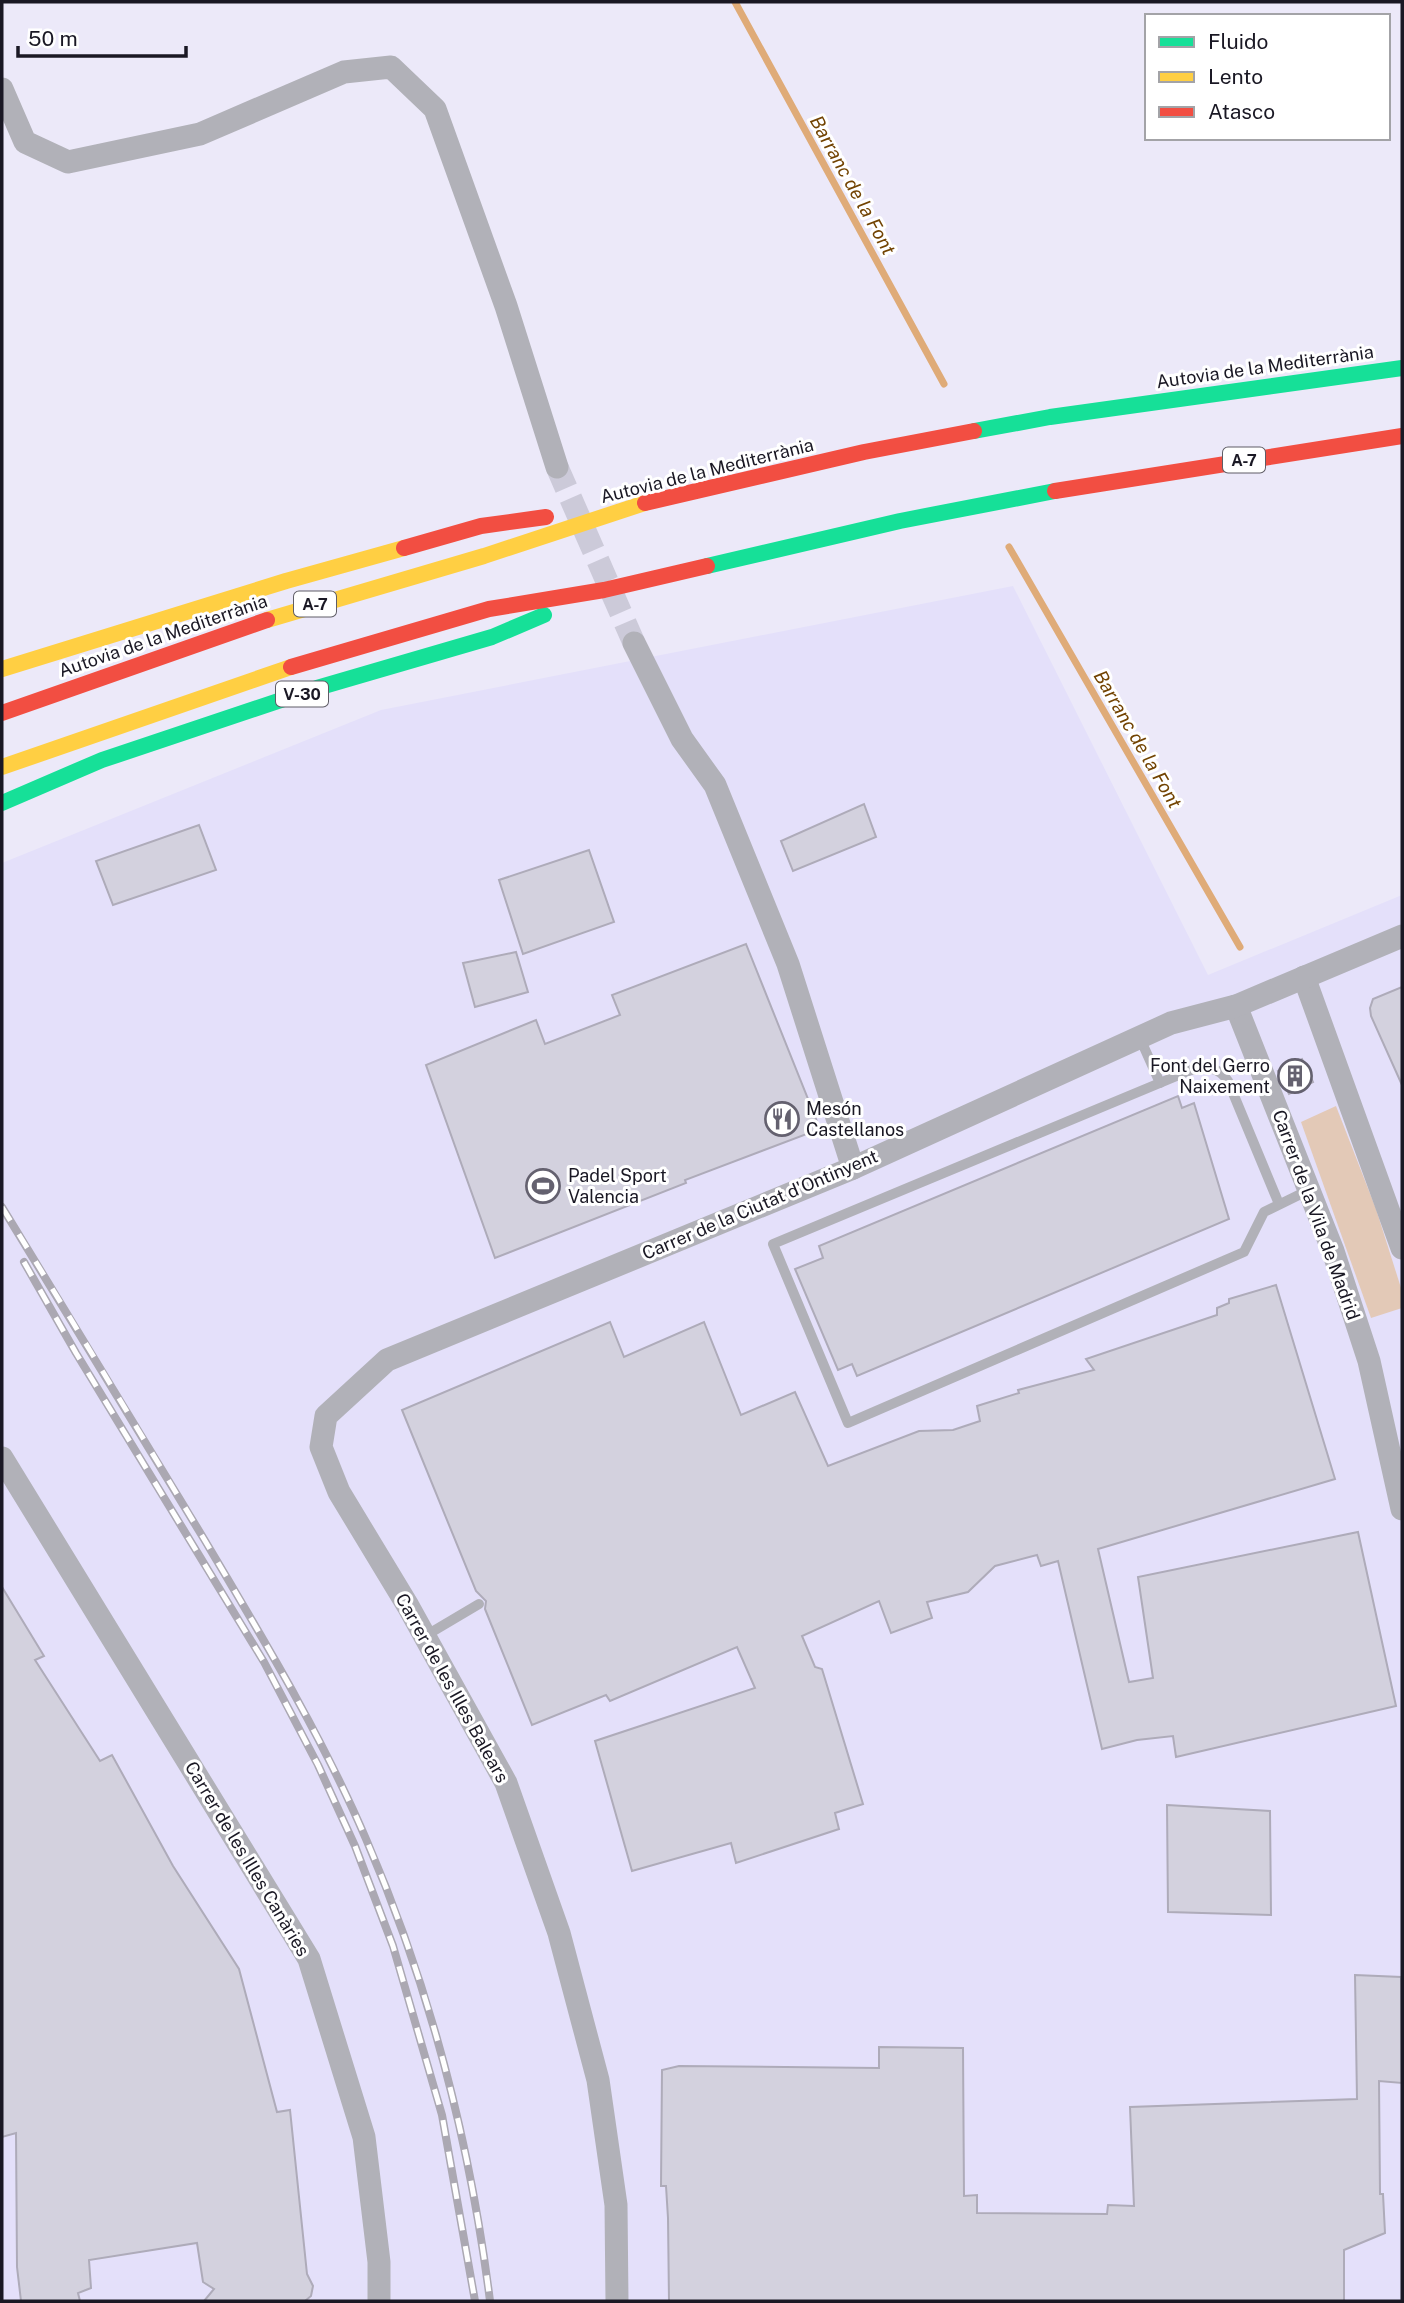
<svg xmlns="http://www.w3.org/2000/svg" width="1404" height="2303" font-family="'Public Sans',sans-serif">
<style>
.built{fill:#e4e0fa}
.green{fill:#e3c9b7}
.lines{fill:none;stroke-linecap:round;stroke-linejoin:round}
.stream{stroke:#dfab78;stroke-width:7}
.building{fill:#d3d1de;stroke:#aeabb9;stroke-width:2}
.street-tunnel{stroke:#cccad9;stroke-width:23;stroke-dasharray:23 11;stroke-linecap:butt}
.lane{stroke:#b1b1b8;stroke-width:10}
.street{stroke:#b1b1b8;stroke-width:23}
.fast{stroke:#16e098;stroke-width:16}
.slow{stroke:#ffcf43;stroke-width:16}
.jam{stroke:#f24e42;stroke-width:16}
.rail-casing{stroke:#aba8b2;stroke-width:8}
.rail{stroke:#fff;stroke-width:5;stroke-dasharray:16;stroke-linecap:butt}
.labels{text-anchor:middle;stroke-width:6;stroke-linejoin:round;paint-order:stroke}
.shield{fill:#fff;stroke:#5f5d66;stroke-width:2}
.shield-label{font-size:16px;font-weight:bold;fill:#1a1824}
.street-label{font-size:18px;fill:#1a1824;stroke:#fff}
.poi-label{font-size:18px;fill:#1a1824;stroke:#fff;text-anchor:start}
.water-label{font-size:19px;font-style:italic;fill:#724302;stroke:#fff}
</style>
<rect width="100%" height="100%" fill="#ece9f9"/>
<!-- built -->
<polygon class="built" points="1013,586 1208,975 1402,895 1402,2301 2,2301 2,863 381,710"/>
<!-- green -->
<polygon class="green" points="1336,1106 1376,1209 1402,1291 1402,1308 1371,1318 1301,1122"/>
<g class="lines">
<!-- stream -->
<g class="stream">
<polyline points="735,2 944,384"/>
<polyline points="1009,547 1240,947"/>
</g>
</g>
<!-- building -->
<g class="building">
<polygon points="864,804 876,837 793,871 781,841"/>
<polygon points="199,825 216,870 113,905 96,861"/>
<polygon points="589,850 614,922 523,954 499,880"/>
<polygon points="746,944 820,1129 685,1180 686,1183 495,1258 426,1065 536,1020 545,1044 620,1015 612,995"/>
<polygon points="516,952 528,992 475,1007 463,963"/>
<polygon points="1402,987 1402,1085 1371,1016 1370,1008 1373,999"/>
<polygon points="1302,1059 1313,1082 1289,1094 1278,1071"/>
<polygon points="1178,1096 1182,1108 1194,1103 1229,1219 857,1376 852,1364 838,1370 795,1269 823,1258 819,1246"/>
<polygon points="1276,1285 1335,1479 1098,1549 1129,1682 1153,1678 1138,1577 1358,1532 1396,1706 1176,1757 1173,1736 1137,1740 1102,1749 1058,1561 1041,1566 1037,1555 995,1566 968,1592 927,1602 932,1618 891,1633 879,1601 802,1636 815,1667 822,1669 863,1804 835,1813 839,1829 736,1863 731,1843 632,1871 595,1741 755,1688 737,1647 610,1701 606,1695 532,1725 485,1609 486,1601 476,1591 402,1410 610,1322 624,1357 704,1322 741,1415 795,1392 828,1466 919,1431 953,1430 980,1421 977,1406 1019,1393 1018,1390 1094,1370 1086,1359 1217,1315 1217,1308 1229,1303 1229,1299"/>
<polygon points="2,1587 44,1656 35,1660 100,1761 112,1755 173,1866 239,1969 277,2112 290,2110 307,2274 313,2286 311,2296 305,2301 204,2301 214,2289 203,2282 197,2243 89,2260 91,2288 78,2293 80,2301 21,2301 17,2267 16,2133 2,2137"/>
<polygon points="1167,1805 1270,1811 1271,1915 1168,1912"/>
<polygon points="1355,1975 1401,1977 1402,2083 1379,2081 1380,2194 1383,2194 1385,2233 1344,2250 1344,2301 669,2301 668,2218 666,2186 661,2186 662,2070 679,2066 879,2068 879,2047 963,2048 964,2196 977,2195 977,2213 1107,2214 1108,2205 1134,2206 1130,2107 1357,2099"/>
</g>
<g class="lines">
<!-- street-tunnel -->
<polyline class="street-tunnel" points="557,467 634,643"/>
<!-- lane -->
<g class="lane">
<polyline points="1139,1036 1160,1083"/>
<path d="M1279 1204 1228 1081C1218 1066 1208 1067 1191 1070L773 1244 848 1423 1244 1252 1264 1212 1309 1190"/>
<polyline points="425,1636 479,1604"/>
</g>
<!-- street -->
<g class="street">
<polyline points="2,89 25,142 68,162 200,134 344,72 391,67 435,109 506,306 557,467"/>
<polyline points="634,643 682,739 715,785 788,964 853,1168"/>
<polyline points="1304,977 1402,1248"/>
<polyline points="1236,1006 1333,1251 1369,1361 1402,1509"/>
<polyline points="2,1458 309,1959 364,2137 379,2262 379,2301"/>
<polyline points="617,2301 616,2205 598,2080 559,1933 506,1783 408,1606 339,1492 321,1447 326,1416 387,1360 853,1168 1171,1023 1236,1006 1402,936"/>
</g>
<!-- fast -->
<g class="fast">
<polyline points="974,431 1050,417 1402,368"/>
<polyline points="707,566 900,521 1055,491"/>
<polyline points="2,803 102,760 317,688 492,637 544,615"/>
</g>
<!-- slow -->
<g class="slow">
<polyline points="267,620 484,556 645,503"/>
<polyline points="2,669 286,581 404,548"/>
<polyline points="2,767 291,667"/>
</g>
<!-- jam -->
<g class="jam">
<polyline points="1055,491 1402,436"/>
<polyline points="645,503 864,452 974,431"/>
<polyline points="404,548 481,526 546,517"/>
<polyline points="291,667 489,609 604,590 707,566"/>
<polyline points="2,713 267,620"/>
</g>
<!-- rail casing -->
<g class="rail-casing">
<g id="rail">
<path d="M2 1207C70 1317 137 1428 204 1539 262 1637 321 1734 366 1839 430 1987 470 2142 490 2301"/>
<polyline points="24,1262 76,1353 264,1662 318,1765 355,1846 393,1946 442,2115 475,2301"/>
</g>
</g>
<!-- rail -->
<use href="#rail" class="rail"/>
</g>
<!-- icons -->
<defs>
<g id="building-ring" transform="scale(1.75)"><circle r="9.5" fill="#fff" stroke="#64616f" stroke-width="1.5"/><path d="M-4-6H4V6H1V3H-1V6H-4ZM-2.5-4.3h1.7v1.8h-1.7ZM.8-4.3h1.7v1.8H.8ZM-2.5-1h1.7V.8h-1.7ZM.8-1h1.7V.8H.8Z" fill="#64616f"/></g>
<g id="restaurant-ring" transform="scale(1.75)"><circle r="9.5" fill="#fff" stroke="#64616f" stroke-width="1.5"/><path d="M-5-6h1v4h1v-4h1v4h1v-4h1v5L-1.5 .5V6h-2V.5L-5-1ZM5-6V6H3V1.5H1.5Q1.5-4 5-6Z" fill="#64616f"/></g>
<g id="stadium-ring" transform="scale(1.75)"><circle r="9.5" fill="#fff" stroke="#64616f" stroke-width="1.5"/><path d="M0-5a6.5 5 0 1 0 0 10a6.5 5 0 1 0 0-10ZM-3.5-1.8h7v3.6h-7Z" fill="#64616f"/></g>
</defs>
<g fill-rule="evenodd">
<use href="#building-ring" x="1295" y="1076"/>
<use href="#restaurant-ring" x="782" y="1119"/>
<use href="#stadium-ring" x="543" y="1186"/>
</g>
<g class="labels">
<!-- shield labels -->
<g class="shield">
<rect x="1223" y="447.5" width="42" height="25" rx="5"/>
<rect x="294" y="591.5" width="42" height="25" rx="5"/>
<rect x="276" y="681.5" width="52" height="25" rx="5"/>
</g>
<g class="shield-label">
<text x="1244" y="466">A-7</text>
<text x="315" y="610">A-7</text>
<text x="302" y="700">V-30</text>
</g>
<!-- street labels -->
<g class="street-label">
<text transform="translate(1265 367) rotate(-8)" y="6">Autovia de la Mediterrània</text>
<text transform="translate(707 471) rotate(-14)" y="6">Autovia de la Mediterrània</text>
<text transform="translate(163 636) rotate(-19)" y="6">Autovia de la Mediterrània</text>
<text transform="translate(760 1205) rotate(-23)" y="6">Carrer de la Ciutat d'Ontinyent</text>
<text transform="translate(1316 1215) rotate(70)" y="6">Carrer de la Vila de Madrid</text>
<text transform="translate(452 1688) rotate(61)" y="6">Carrer de les Illes Balears</text>
<text transform="translate(247 1859) rotate(59)" y="6">Carrer de les Illes Canàries</text>
</g>
<!-- poi labels -->
<g class="poi-label">
<text x="1270" y="1072" text-anchor="end">Font del Gerro<tspan x="1270" dy="21">Naixement</tspan></text>
<text x="806" y="1115">Mesón<tspan x="806" dy="21">Castellanos</tspan></text>
<text x="568" y="1182">Padel Sport<tspan x="568" dy="21">Valencia</tspan></text>
</g>
<!-- water labels -->
<g class="water-label">
<text transform="translate(853 185) rotate(61)" y="7">Barranc de la Font</text>
<text transform="translate(1138 739) rotate(60)" y="7">Barranc de la Font</text>
</g>
</g>
<!-- border -->
<rect width="1404" height="2303" fill="none" stroke="#1a1824" stroke-width="7"/>
<!-- legend -->
<rect x="1145" y="14" width="245" height="126" fill="#ffffff" stroke="#a3a3a7" stroke-width="2"/>
<rect x="1159" y="37" width="35" height="10" fill="#16e098" stroke="#a3a3a7" stroke-width="2"/>
<text x="1208" y="49" font-size="21" fill="#1a1824">Fluido</text>
<rect x="1159" y="72" width="35" height="10" fill="#ffcf43" stroke="#a3a3a7" stroke-width="2"/>
<text x="1208" y="84" font-size="21" fill="#1a1824">Lento</text>
<rect x="1159" y="107" width="35" height="10" fill="#f24e42" stroke="#a3a3a7" stroke-width="2"/>
<text x="1208" y="119" font-size="21" fill="#1a1824">Atasco</text>
<!-- scale -->
<path d="M18 46v10h168v-10" fill="none" stroke="#1a1824" stroke-width="3.5"/>
<text x="28" y="46" font-size="21" fill="#1a1824" stroke="#ffffff" stroke-width="5" paint-order="stroke">50 m</text>
</svg>
